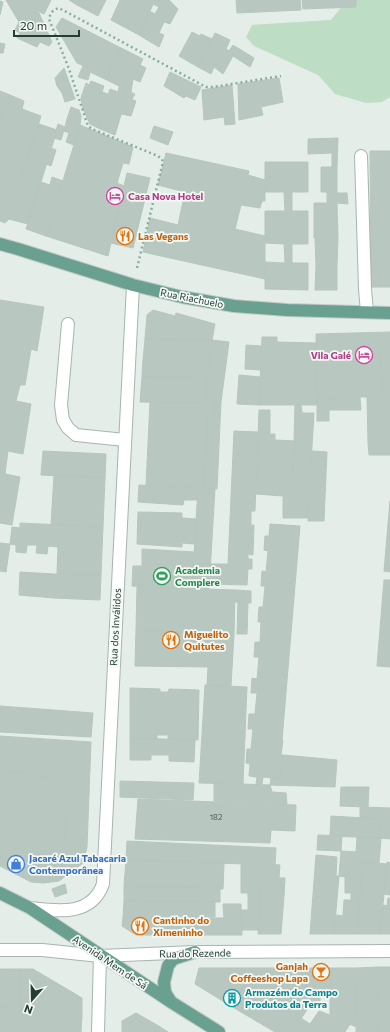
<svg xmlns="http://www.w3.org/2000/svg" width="390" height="1032" font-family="Commissioner,sans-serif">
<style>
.green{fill:#beddc5}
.building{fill:#b9c7c1;stroke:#b6c6bf}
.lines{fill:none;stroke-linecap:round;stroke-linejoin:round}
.minor-casing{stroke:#a7b5af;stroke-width:14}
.major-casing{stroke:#c2c9c6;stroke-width:14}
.path{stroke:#86afa0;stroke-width:2.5;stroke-dasharray:2 3;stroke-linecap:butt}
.minor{stroke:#fff;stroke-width:12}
.major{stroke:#6aa090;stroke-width:12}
.labels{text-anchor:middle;stroke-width:3.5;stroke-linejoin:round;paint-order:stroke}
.number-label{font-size:8px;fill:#496058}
.hotel-label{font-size:10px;font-weight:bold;fill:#b23c85;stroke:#f4f9f6;text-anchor:start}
.food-label{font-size:10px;font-weight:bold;fill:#c56008;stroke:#f4f9f6;text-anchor:start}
.street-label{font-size:10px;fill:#243d35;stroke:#f4f9f6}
.leisure-label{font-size:10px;font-weight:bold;fill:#27864d;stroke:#f4f9f6;text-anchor:start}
.shop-label{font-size:10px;font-weight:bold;fill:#366cbe;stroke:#f4f9f6;text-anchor:start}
.culture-label{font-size:10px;font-weight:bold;fill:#0d838f;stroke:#f4f9f6;text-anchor:start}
</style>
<rect width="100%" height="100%" fill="#e4ede8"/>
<!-- green -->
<polygon class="green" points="347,0 390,0 390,97 382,102 366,103 335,94 318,75 254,46 246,37 252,25 331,20"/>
<!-- building -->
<g class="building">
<polygon points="6,0 30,0 19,22"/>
<polygon points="30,0 51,0 44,14 27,6"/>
<polygon points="69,0 79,0 77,5"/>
<polygon points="79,0 106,0 98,16 77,5"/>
<polygon points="120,0 155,0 139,35 111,20"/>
<polygon points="155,0 169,0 178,9 170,24 164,22 159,33 164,35 159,47 139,35 149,11 155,14 159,7 153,4"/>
<polygon points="236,0 300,0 301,10 237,13"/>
<polygon points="302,0 356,0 356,7 303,9"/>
<polygon points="0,1 3,2 0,15"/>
<polygon points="27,6 39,13 52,42 49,46 40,42 37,47 17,38 20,33 15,30"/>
<polygon points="62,18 121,48 111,68 109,81 90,72 91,69 77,63 56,27"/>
<polygon points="192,32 200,36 201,34 212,39 198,67 179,56"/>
<polygon points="215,33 230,40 226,49 234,54 223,74 214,67 211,74 198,67"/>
<polygon points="0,43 5,44 3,53 0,53"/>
<polygon points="233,45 254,58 250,67 233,56 234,54 229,51"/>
<polygon points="121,48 143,59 133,79 131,92 109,81 111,68"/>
<polygon points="140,65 146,68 140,82 133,79"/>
<polygon points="83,66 91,69 88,80 78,77"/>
<polygon points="64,68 75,99 65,102 62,93 57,86 55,78"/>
<polygon points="170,72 201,87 195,100 186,96 184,98 164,86"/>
<polygon points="279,78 283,102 261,107 263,115 239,120 238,84"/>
<polygon points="91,81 104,86 102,92 108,94 98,128 90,124 83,109 81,98 86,83 89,85"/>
<polygon points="232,85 235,124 225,125 224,117 204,120 202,90"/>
<polygon points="119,87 128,91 115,135 98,128 110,89 118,92"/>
<polygon points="0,91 10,95 0,121"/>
<polygon points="128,91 135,94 132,99 126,97"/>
<polygon points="10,95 24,101 22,109 41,116 9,219 5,223 0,221 0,121"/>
<polygon points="126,97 136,101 131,116 121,114"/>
<polygon points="71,107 79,110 81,116 80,125 67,119"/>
<polygon points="67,119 80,125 74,145 66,142 69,133 64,131"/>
<polygon points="39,124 57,130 28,224 9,219"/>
<polygon points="58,124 65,127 61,140 54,138"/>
<polygon points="80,125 133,147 129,164 123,163 117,183 124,186 108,256 46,236"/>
<polygon points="154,126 173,132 168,145 150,138"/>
<polygon points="338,138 337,167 332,167 332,153 308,154 308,139"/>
<polygon points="51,148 56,150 51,166 46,164"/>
<polygon points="370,151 390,151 390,287 371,287"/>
<polygon points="166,153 249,171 248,175 265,180 265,201 262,201 260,208 241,205 235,229 265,236 265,279 143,252 150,218 178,225 185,192 158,185"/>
<polygon points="265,162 308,162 308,192 292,192 292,211 308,211 308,244 292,244 292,263 308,263 308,290 265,289 265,262 285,263 284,244 265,243 265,211 285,211 284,192 265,192"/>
<polygon points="321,167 337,167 337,203 327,203 327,192 321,192"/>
<polygon points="127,173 150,178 133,248 111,243"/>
<polygon points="52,177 63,181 46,236 26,229 41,182 50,185"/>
<polygon points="337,193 347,193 348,204 337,203"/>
<polygon points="314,203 337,203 338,238 314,238"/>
<polygon points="315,238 338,238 337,266 316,266"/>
<polygon points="316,266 337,266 337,290 315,290"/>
<polygon points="0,300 44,307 37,351 31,349 25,385 20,385 16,401 31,404 23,454 8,451 5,474 20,477 12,525 0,523"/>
<polygon points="153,310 175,316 176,313 215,324 212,340 145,339 147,315"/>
<polygon points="390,332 390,349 381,349 382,397 360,397 361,410 335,410 335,398 317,399 316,334"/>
<polygon points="262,337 277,337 277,342 316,343 317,405 259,405"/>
<polygon points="145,339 212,340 210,360 143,360"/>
<polygon points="212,340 229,342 221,402 204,399"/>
<polygon points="246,345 261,346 261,370 245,369"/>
<polygon points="381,349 390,349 390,394 382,394"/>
<polygon points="143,360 210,360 207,378 142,377"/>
<polygon points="239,375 260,377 259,405 237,404"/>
<polygon points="142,377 207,378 205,403 140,402"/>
<polygon points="382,394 390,394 390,442 368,443 367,397 382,397"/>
<polygon points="335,398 335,410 329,410 329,399"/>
<polygon points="204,399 216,401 215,415 208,415 204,488 146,485 150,402 205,403"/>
<rect x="317" y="399" width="12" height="22"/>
<polygon points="216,401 221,402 217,489 204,488 208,415 215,415"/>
<polygon points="295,405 301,405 302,413 314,413 310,479 293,479"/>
<polygon points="259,410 270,410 270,434 275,434 275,440 294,441 293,479 310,479 308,518 283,518 283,496 256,494"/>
<polygon points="234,431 258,432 255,511 251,511 251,525 254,525 253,555 248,554 248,559 252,559 252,569 248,569 247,585 210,584 211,564 228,564"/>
<polygon points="390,442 390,455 369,455 368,443"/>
<polygon points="43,451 106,454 105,478 41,475"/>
<polygon points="312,451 327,452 324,521 308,521"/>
<polygon points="54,475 105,478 103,527 51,525"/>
<polygon points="139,485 198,488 197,500 184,500 183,505 138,502"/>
<polygon points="198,488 215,489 209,590 192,589"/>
<polygon points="390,501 390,572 384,571"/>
<polygon points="138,512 182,513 182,518 196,519 195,544 182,543 182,547 137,544"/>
<polygon points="20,523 103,527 101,575 57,574 58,547 48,546 47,554 36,553 37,545 27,545 26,553 16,552 16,545 10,544 12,527 20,528"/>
<polygon points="270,524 300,526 282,740 283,740 281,755 283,755 282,766 280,779 263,777 262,784 256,784 257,777 249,776 250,764 246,763 247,749 251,749 253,729 248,729 249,714 255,714 257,693 251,693 252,678 257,679 259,657 254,657 255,642 260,642 261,622 258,622 259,607 263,607 265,586 261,586 262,571 266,572 268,551 264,550 265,536 269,536"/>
<polygon points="0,543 10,544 6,572 0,571"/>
<polygon points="142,549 194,552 192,589 132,586 133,566 142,566"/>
<polygon points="20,572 54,574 54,598 19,595"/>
<polygon points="54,574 101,575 100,600 54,598"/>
<polygon points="384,580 390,580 390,667 377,666"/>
<polygon points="137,587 235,590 234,634 136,630"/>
<polygon points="235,590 251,591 251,603 235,602"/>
<polygon points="238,602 248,602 247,634 237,634"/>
<polygon points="136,630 234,634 231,686 207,685 208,667 135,666"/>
<polygon points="205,685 247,687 243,784 199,783"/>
<polygon points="130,688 160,689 160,692 168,692 169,689 199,690 198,740 168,739 168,735 157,735 157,739 130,738"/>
<polygon points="0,706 93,713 91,737 0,732"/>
<polygon points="0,736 91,742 87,847 83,863 59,881 43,883 31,882 0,866"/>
<polygon points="130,738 195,740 194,762 169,761 169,755 151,755 151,760 130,760"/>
<polygon points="283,755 337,760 335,787 270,785 271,778 280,779"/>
<polygon points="6,771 27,773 27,776 49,777 50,773 71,773 71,786 67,786 66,803 70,803 70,812 66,812 64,843 69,844 68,851 63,850 64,860 48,868 41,863 39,867 32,862 33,858 8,842 5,846 0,844 0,780"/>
<polygon points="120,781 194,783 193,800 120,797"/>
<polygon points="214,783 270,785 272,792 286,793 287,804 214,801"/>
<polygon points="341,787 369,787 368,807 340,806"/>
<polygon points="138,799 296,805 295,831 271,830 270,843 135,839"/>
<polygon points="360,807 390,808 390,819 360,818"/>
<polygon points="331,816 380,819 379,838 330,836"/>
<polygon points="380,819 390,819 390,839 379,838"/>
<polygon points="318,835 342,836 341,851 317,850"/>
<polygon points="357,837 381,838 379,863 363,862 360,893 345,893 345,877 339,876 341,851 356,852"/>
<polygon points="127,841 276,848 275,865 126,860"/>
<polygon points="316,855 337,857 336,876 339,876 334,934 310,934"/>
<polygon points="126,860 224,863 223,889 124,886"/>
<polygon points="363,862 387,864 380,934 357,934"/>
<polygon points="387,862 390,863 390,895 384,894"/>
<polygon points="241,863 280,865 279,878 285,878 284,896 260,896 260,889 248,888 248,893 241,893"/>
<polygon points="65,884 67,893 55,897 52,889"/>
<polygon points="124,886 220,888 220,902 124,901"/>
<polygon points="248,888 260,889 259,930 242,930 241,910 248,910"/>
<polygon points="351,893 360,893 357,934 334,934 336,915 343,916 344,900 351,900"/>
<polygon points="260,896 284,896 281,934 258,934"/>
<polygon points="388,898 390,898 390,934 380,934 383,905 387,906"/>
<polygon points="124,901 215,902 215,917 123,917"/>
<polygon points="223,904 241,904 242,935 213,935 213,918 224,918"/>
<polygon points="123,917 213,918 213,935 136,935 122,926"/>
<polygon points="378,967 390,967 390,1032 377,1032"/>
<polygon points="378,967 377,1032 356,1032 357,968"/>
<polygon points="199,968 252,968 241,1012 195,984"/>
<polygon points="252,968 280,968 263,1025 241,1012"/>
<polygon points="280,968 306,968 307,1010 292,1032 275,1032 263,1025"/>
<polygon points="306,968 330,968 330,997 320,997 320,1005 307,1005"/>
<polygon points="330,968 357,968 356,1027 330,1015"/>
<rect x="0" y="969" width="20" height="38"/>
<polygon points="20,969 33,969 82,998 82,1006 20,1007"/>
<polygon points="82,1006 82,1016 0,1020 0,1007"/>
<polygon points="319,1011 330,1015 320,1032 292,1032 301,1018 310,1024"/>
<polygon points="136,1013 157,1025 153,1032 122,1032 122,1021"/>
<polygon points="330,1015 350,1024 345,1032 320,1032"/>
<polygon points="82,1016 81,1032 0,1032 0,1020"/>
<polygon points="157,1025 168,1032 153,1032"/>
</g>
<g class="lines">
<!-- minor casing -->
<g class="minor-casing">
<g id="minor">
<polyline points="361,156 365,289 367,312"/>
<polyline points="68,324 61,405 63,420 68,428 76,435 125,440"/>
<path d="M30 908C57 911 91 917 103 884L133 285"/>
<polyline points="0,950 42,950 100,956 195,952 390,951"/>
<polyline points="98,1032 100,956"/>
</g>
</g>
<!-- major casing -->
<g class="major-casing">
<g id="major">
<polyline points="0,244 18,249 133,285 182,297 234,306 287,310 390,313"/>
<polyline points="0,893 30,908 171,1002 219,1032"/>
<polyline points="171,1002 165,992 164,982 168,966 173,959 195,952"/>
</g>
</g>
<!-- path -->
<path class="path" d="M137 268 163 162 162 159 158 156 92 129 88 126 69 69 49 19C50 13 54 9 59 8L206 87H213L281 76"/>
<!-- minor -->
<use href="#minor" class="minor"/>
<!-- major -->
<use href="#major" class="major"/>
</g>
<!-- icons -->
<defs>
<g id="hotel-ring" transform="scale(0.9)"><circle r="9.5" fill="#f4f9f6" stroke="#d1479c" stroke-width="1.5"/><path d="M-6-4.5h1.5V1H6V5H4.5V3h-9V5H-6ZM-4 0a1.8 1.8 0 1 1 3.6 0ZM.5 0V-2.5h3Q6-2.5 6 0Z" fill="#d1479c"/></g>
<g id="restaurant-ring" transform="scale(0.9)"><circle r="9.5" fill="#f4f9f6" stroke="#e8710a" stroke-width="1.5"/><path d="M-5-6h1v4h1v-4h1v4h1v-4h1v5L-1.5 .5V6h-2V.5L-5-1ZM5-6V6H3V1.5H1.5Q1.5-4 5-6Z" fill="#e8710a"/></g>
<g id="stadium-ring" transform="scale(0.9)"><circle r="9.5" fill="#f4f9f6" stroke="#2e9e5b" stroke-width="1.5"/><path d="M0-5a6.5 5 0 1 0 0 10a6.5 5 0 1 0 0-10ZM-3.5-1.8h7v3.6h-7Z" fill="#2e9e5b"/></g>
<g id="shop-ring" transform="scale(0.9)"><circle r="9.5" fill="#f4f9f6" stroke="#3f7fe0" stroke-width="1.5"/><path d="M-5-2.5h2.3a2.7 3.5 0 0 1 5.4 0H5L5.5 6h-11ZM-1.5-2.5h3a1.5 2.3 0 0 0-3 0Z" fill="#3f7fe0"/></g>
<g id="bar-ring" transform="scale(0.9)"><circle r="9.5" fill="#f4f9f6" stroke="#e8710a" stroke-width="1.5"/><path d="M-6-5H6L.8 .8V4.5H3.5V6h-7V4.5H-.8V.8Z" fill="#e8710a"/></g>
<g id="building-ring" transform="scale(0.9)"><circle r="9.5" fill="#f4f9f6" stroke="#0f9aa8" stroke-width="1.5"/><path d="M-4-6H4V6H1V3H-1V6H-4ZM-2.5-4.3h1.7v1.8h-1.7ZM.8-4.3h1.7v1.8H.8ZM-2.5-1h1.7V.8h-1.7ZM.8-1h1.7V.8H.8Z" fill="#0f9aa8"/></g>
</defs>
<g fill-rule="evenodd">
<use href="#hotel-ring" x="115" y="196"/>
<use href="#restaurant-ring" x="125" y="236"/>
<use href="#hotel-ring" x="364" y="355"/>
<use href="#stadium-ring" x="162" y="576"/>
<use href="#restaurant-ring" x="171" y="640"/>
<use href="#shop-ring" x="16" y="864"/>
<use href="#restaurant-ring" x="140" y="926"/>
<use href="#bar-ring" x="321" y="972"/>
<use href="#building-ring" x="232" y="998"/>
</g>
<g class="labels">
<!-- number labels -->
<g class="number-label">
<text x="216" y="820">182</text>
</g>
<!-- hotel labels -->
<g class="hotel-label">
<text x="128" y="200">Casa Nova Hotel</text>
<text x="351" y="359" text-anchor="end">Vila Galé</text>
</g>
<!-- food labels -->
<g class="food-label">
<text x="138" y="240">Las Vegans</text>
<text x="184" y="638">Miguelito<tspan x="184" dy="12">Quitutes</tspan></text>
<text x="153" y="924">Cantinho do<tspan x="153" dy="12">Ximeninho</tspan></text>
<text x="308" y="970" text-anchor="end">Ganjah<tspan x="308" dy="12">Coffeeshop Lapa</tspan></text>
</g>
<!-- street labels -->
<g class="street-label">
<text transform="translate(192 298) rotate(11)" y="4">Rua Riachuelo</text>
<text transform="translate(115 627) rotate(-87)" y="4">Rua dos Inválidos</text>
<text transform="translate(195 953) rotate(-1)" y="4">Rua do Rezende</text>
<text transform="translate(110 962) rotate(34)" y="4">Avenida Mem de Sá</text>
</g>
<!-- leisure labels -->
<g class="leisure-label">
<text x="175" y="574">Academia<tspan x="175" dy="12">Complere</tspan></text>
</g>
<!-- shop labels -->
<g class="shop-label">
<text x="29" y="862">Jacaré Azul Tabacaria<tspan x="29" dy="12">Contemporânea</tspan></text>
</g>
<!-- culture labels -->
<g class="culture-label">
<text x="245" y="996">Armazém do Campo<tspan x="245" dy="12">Produtos da Terra</tspan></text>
</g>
</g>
<!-- north arrow -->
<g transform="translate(32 1000) rotate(200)" stroke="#f4f9f6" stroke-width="3" paint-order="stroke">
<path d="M0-3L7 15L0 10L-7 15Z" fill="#243d35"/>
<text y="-6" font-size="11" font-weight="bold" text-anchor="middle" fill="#243d35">N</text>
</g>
<!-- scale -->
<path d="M14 30v6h65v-6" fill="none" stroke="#243d35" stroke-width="2"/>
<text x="20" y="30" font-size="12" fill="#243d35" stroke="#f4f9f6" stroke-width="3" paint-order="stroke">20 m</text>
</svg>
